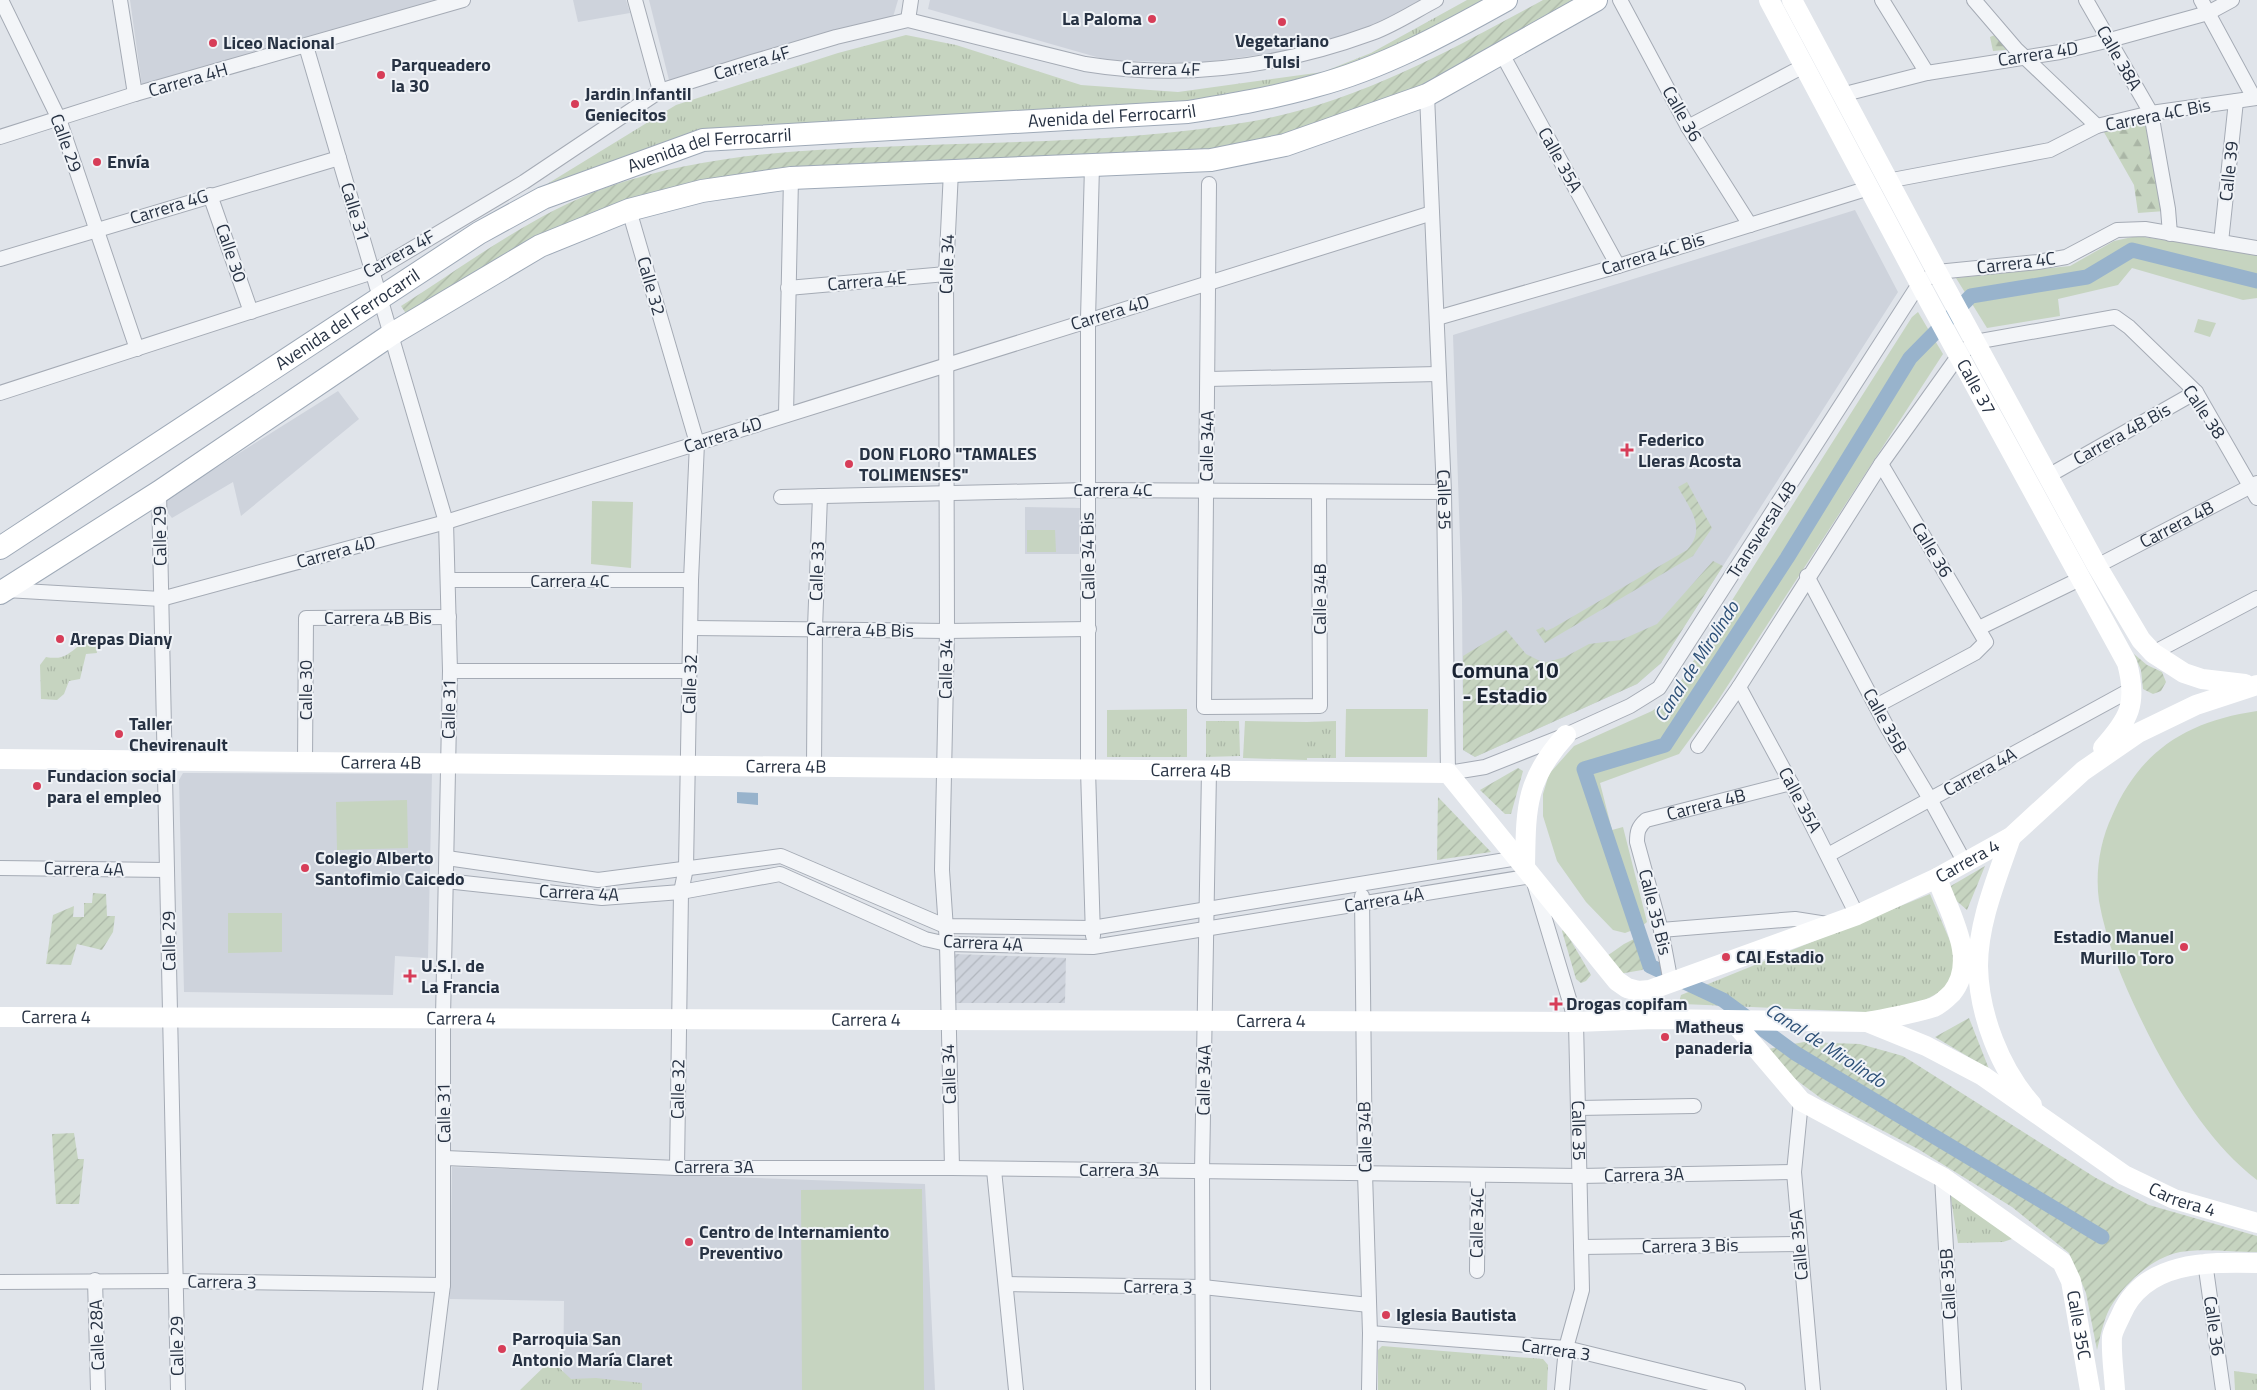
<svg xmlns="http://www.w3.org/2000/svg" width="2257" height="1390" font-family="'Titillium Web',sans-serif">
<style>
.built{fill:#ced3dc}
.industrial{fill:url(#industrial-furrows)}
.grass{fill:#c6d4c0}
.forest{fill:url(#forest-firs)}
.park{fill:url(#park-tufts)}
.garden{fill:url(#garden-furrows)}
.water{fill:#98b3cc}
.lines{fill:none;stroke-linecap:round;stroke-linejoin:round}
.canal{stroke:#98b3cc;stroke-width:15}
.street-casing{stroke:#a5abb5;stroke-width:16}
.primary-casing{stroke:#9ea9b7;stroke-width:24}
.street{stroke:#f3f5f8;stroke-width:14}
.secondary{stroke:#fff;stroke-width:20}
.primary{stroke:#fff;stroke-width:22}
.poi-dot{fill:#d73d58;stroke:#f0f3f7;stroke-width:2}
.labels{text-anchor:middle;stroke-width:4;stroke-linejoin:round;paint-order:stroke}
.poi-label{font-size:18px;font-weight:bold;fill:#273243;stroke:#f0f3f7;text-anchor:start}
.street-label{font-size:18px;fill:#273243;stroke:#f0f3f7}
.water-label{font-size:19px;font-style:italic;fill:#2f5279;stroke:#f0f3f7}
.district-label{font-size:22px;font-weight:bold;fill:#1a2333;stroke:#f0f3f7}
</style>
<defs>
<pattern id="industrial-furrows" width="10" height="10" patternUnits="userSpaceOnUse" patternTransform="scale(1.25)"><rect width="10" height="10" fill="#ced3dc"/><path d="M-1 1l2-2M0 10L10 0M9 11l2-2" fill="none" stroke="#b1b6be"/></pattern>
<pattern id="forest-firs" width="22" height="20" patternUnits="userSpaceOnUse" patternTransform="scale(1.25)"><rect width="22" height="20" fill="#c6d4c0"/><path d="M5 1l3.5 6h-7zM16 11l3.5 6h-7z" fill="#aab6a6"/></pattern>
<pattern id="park-tufts" width="24" height="20" patternUnits="userSpaceOnUse" patternTransform="scale(1.25)"><rect width="24" height="20" fill="#c6d4c0"/><path d="M3 7l-1-3M5 7V3M7 7l1-3M15 17l-1-3M17 17v-4M19 17l1-3" fill="none" stroke="#aab6a6"/></pattern>
<pattern id="garden-furrows" width="10" height="10" patternUnits="userSpaceOnUse" patternTransform="scale(1.25)"><rect width="10" height="10" fill="#c6d4c0"/><path d="M-1 1l2-2M0 10L10 0M9 11l2-2" fill="none" stroke="#aab6a6"/></pattern>
</defs>
<rect width="100%" height="100%" fill="#e0e4ea"/>
<!-- built -->
<g class="built">
<polygon points="130,0 438,0 142,86"/>
<polygon points="573,0 626,0 630,13 578,22"/>
<polygon points="649,0 898,0 893,17 670,84"/>
<polygon points="930,0 1431,0 1385,23 1294,50 1200,63 1107,60 928,9"/>
<polygon points="1855,210 1898,292 1661,663 1637,684 1475,757 1463,750 1462,598 1453,335"/>
<polygon points="338,391 359,419 241,516 233,482 172,518 160,503"/>
<polygon points="1025,507 1080,508 1079,554 1025,554"/>
<polygon points="183,773 432,774 428,958 395,956 393,995 184,992 179,780"/>
<polygon points="452,1167 925,1184 935,1390 563,1390 564,1301 450,1299"/>
</g>
<!-- industrial -->
<polygon class="industrial" points="954,954 1066,958 1065,1003 953,1003"/>
<!-- grass -->
<g class="grass">
<polygon points="2137,236 2257,254 2257,298 2243,300 2132,268 2118,285 2058,299 2060,316 1987,328 1956,278 2070,266 2114,241"/>
<polygon points="1918,312 1943,354 1717,702 1679,754 1600,783 1612,830 1623,827 1647,922 1641,927 1625,933 1613,930 1586,902 1557,861 1543,816 1543,794 1549,774 1574,746 1652,711 1670,698 1912,317"/>
<polygon points="2198,319 2216,323 2210,337 2194,332"/>
<polygon points="592,501 633,502 631,568 591,564"/>
<polygon points="1027,530 1055,530 1056,552 1027,552"/>
<polygon points="1346,709 1428,709 1427,757 1345,757"/>
<path d="M2257 711V1180C2213 1146 2182 1097 2156 1049 2132 1003 2108 952 2099 901 2095 873 2100 841 2112 816 2140 750 2188 721 2257 711Z"/>
<polygon points="1245,721 1307,722 1307,760 1243,758"/>
<polygon points="407,800 408,848 337,850 336,802"/>
<polygon points="228,913 282,913 282,952 228,953"/>
<polygon points="922,1189 924,1390 802,1390 801,1190"/>
</g>
<!-- forest -->
<g class="forest">
<polygon points="2002,32 2016,49 1993,51 1990,37"/>
<polygon points="2146,116 2165,211 2138,213 2134,185 2101,127"/>
</g>
<!-- park -->
<g class="park">
<polygon points="1467,0 1489,0 1374,59 1206,105 786,126 539,189 676,105 838,53 906,35 956,45 1081,85 1178,92 1323,72 1371,53"/>
<path d="M79 637 95 639 97 653 86 654 80 679 69 681 64 694 57 700 41 699 40 665 46 657C63 660 67 655 80 645Z"/>
<polygon points="1187,709 1187,757 1107,757 1107,710"/>
<polygon points="1206,721 1239,721 1240,756 1206,757"/>
<polygon points="1336,721 1336,758 1307,758 1307,722"/>
<polygon points="1930,894 1953,948 1953,975 1942,991 1911,1007 1866,1012 1683,1004 1679,1002 1681,995"/>
<polygon points="1950,1193 2004,1228 2012,1239 2003,1242 1958,1243"/>
<polygon points="1382,1346 1543,1359 1548,1365 1547,1390 1378,1390 1378,1350"/>
<polygon points="551,1360 571,1379 596,1378 642,1383 642,1390 520,1390"/>
<polygon points="2234,1371 2257,1374 2257,1390 2235,1390"/>
</g>
<!-- garden -->
<g class="garden">
<path d="M1543 0H1580L1423 88 1320 128 1225 150 710 183 407 315 401 306C467 264 531 215 605 188 693 157 787 150 880 147 1004 141 1131 143 1254 121 1358 102 1451 50 1543 0Z"/>
<path d="M1687 482 1712 528 1693 556 1545 643 1536 630 1543 627 1546 631 1553 628 1687 550C1707 528 1690 509 1678 487Z"/>
<polygon points="1713,561 1723,566 1661,663 1637,684 1475,757 1463,750 1463,656 1506,630 1526,654 1544,663 1565,657 1589,644 1621,640 1657,624"/>
<polygon points="2134,654 2147,665 2162,672 2166,682 2161,691 2153,694 2143,689 2141,670"/>
<polygon points="1518,768 1523,771 1511,814 1505,814 1480,790"/>
<polygon points="1438,797 1491,852 1437,860"/>
<polygon points="1985,866 1967,910 1944,890"/>
<polygon points="93,893 106,894 107,916 115,916 113,932 102,950 77,944 71,965 46,964 53,915 74,906 73,917 84,917 84,903 92,903"/>
<polygon points="1564,929 1591,975 1586,981 1581,983 1576,979 1562,931"/>
<polygon points="1646,933 1644,948 1652,962 1642,970 1619,974 1607,956 1624,944"/>
<polygon points="1969,1018 1989,1069 1935,1037"/>
<path d="M1804 1042 1860 1044 1903 1056 2096 1178 2149 1205 2257 1236V1252C2232 1252 2204 1248 2180 1252 2154 1257 2127 1281 2113 1303 2104 1316 2101 1334 2097 1350L2086 1293 2069 1253 2012 1207 1918 1149 1822 1099 1795 1079 1768 1049Z"/>
<polygon points="74,1133 78,1159 84,1159 79,1204 56,1204 52,1134"/>
</g>
<!-- water -->
<polygon class="water" points="737,792 758,793 758,805 737,803"/>
<g class="lines">
<!-- canal -->
<polyline class="canal" points="2102,1237 1795,1053 1723,1000 1650,966 1584,769 1665,745 1787,558 1910,358 1971,296 2087,277 2132,250 2257,281"/>
<!-- street casing -->
<g class="street-casing">
<g id="street">
<polyline points="1,0 59,119 137,349"/>
<polyline points="120,0 135,94"/>
<polyline points="635,0 660,91"/>
<polyline points="1620,0 1688,127 1750,225"/>
<polyline points="1882,0 1927,73"/>
<polyline points="1974,0 2016,49 2097,126"/>
<polyline points="2086,0 2151,113 2168,209 2170,234"/>
<polyline points="2201,0 2254,98"/>
<polyline points="908,20 911,0"/>
<polyline points="306,46 446,522 450,671 443,1018 443,1285 430,1390"/>
<polyline points="1502,54 1618,266"/>
<path id="s1" d="M1427 95 1444 492 1448 773 1485 767 1566 735 1630 706 1659 688 1919 284 1937 272 2038 262 2066 257 2117 230 2145 229 2257 248"/>
<polyline points="1841,95 1927,73 2060,52 2110,40 2208,13 2232,0"/>
<polyline points="1688,127 1802,67"/>
<polyline points="0,137 135,94 463,0"/>
<polyline points="1092,166 1088,319 1088,770 1093,936"/>
<polyline points="951,171 946,274 947,631 942,870 947,944 952,1168"/>
<polyline points="1887,181 2050,150 2097,126 2151,113 2257,98"/>
<polyline points="1209,184 1204,707 1320,706 1319,492"/>
<polyline points="210,195 251,312"/>
<polyline points="629,210 697,443 691,580 686,868 681,892 677,1168"/>
<polyline points="2221,242 2236,101"/>
<polyline points="0,259 339,158"/>
<polyline points="788,288 946,274"/>
<polyline points="1437,318 1618,266 1869,188"/>
<polyline points="1208,379 1438,374"/>
<path d="M0 393 373 272 524 182 660 91 752 62 836 37 908 20 1085 64C1183 80 1279 67 1372 33 1394 25 1415 11 1436 0"/>
<polyline points="786,415 791,178"/>
<polyline points="2048,476 2196,392"/>
<polyline points="159,492 178,1390"/>
<polyline points="781,497 1088,490 1444,492"/>
<path id="s2" d="M2097 566 2257 483"/>
<polyline points="1807,576 1887,727 1930,799 1965,863"/>
<polyline points="449,580 691,580"/>
<polyline points="6,590 161,599 446,522 1432,213"/>
<polyline points="692,628 947,631 1089,629"/>
<polyline points="1979,628 2080,579"/>
<polyline points="2153,653 2257,598"/>
<polyline points="450,671 690,671"/>
<polyline points="1739,687 1791,783 1857,915"/>
<polyline points="1876,706 1975,653 1986,642 1881,464"/>
<polyline points="1698,746 1739,687 1881,464 1959,355 1975,342 2115,317 2129,327 2196,392 2257,498"/>
<polyline points="305,762 306,618 449,617"/>
<polyline points="814,767 815,628 820,496"/>
<polyline points="1828,855 2132,689"/>
<polyline points="447,858 598,880 781,856 945,926 1092,928 1518,858"/>
<polyline points="0,868 167,870"/>
<path id="s3" d="M446 881 602 898 681 892 780 874 925 939 947 944 1093 947 1532 876 1576 1022 1582 1290 1566 1348 1562 1390"/>
<polyline points="1362,896 1365,1173 1370,1333 1369,1390"/>
<polyline points="1661,930 1795,919 1827,924"/>
<path id="s4" d="M1671 983 1661 930 1637 842C1637 832 1638 827 1646 820L1791 783"/>
<polyline points="1801,1101 1794,1172 1813,1390"/>
<polyline points="1578,1108 1694,1106"/>
<polyline points="445,1158 677,1168 952,1168 1580,1176 1794,1172"/>
<polyline points="994,1170 1016,1390"/>
<polyline points="1942,1177 1954,1390"/>
<polyline points="1581,1247 1798,1244"/>
<polyline points="2205,1262 2223,1390"/>
<polyline points="1477,1271 1478,1175"/>
<polyline points="95,1280 98,1390"/>
<polyline points="0,1282 176,1281 443,1285"/>
<polyline points="1006,1284 1203,1287 1369,1305"/>
<polyline points="1370,1333 1566,1348 1738,1390"/>
<polyline points="1203,1390 1202,1171 1209,771"/>
</g>
</g>
<!-- primary casing -->
<g class="primary-casing">
<g id="primary">
<path id="s9" d="M0 548 479 233 543 198 703 140 1188 112C1231 105 1273 98 1315 86 1383 68 1445 34 1506 0"/>
<polyline points="0,593 159,492 392,334 540,246 629,210 702,191 791,178 1211,160 1285,145 1427,95 1596,0"/>
</g>
</g>
<!-- street -->
<use href="#street" class="street"/>
<!-- secondary -->
<g class="secondary">
<path id="s5" d="M1769 0 1929 301 2127 663C2138 704 2129 719 2103 748"/>
<polyline points="1792,0 1937,272 2097,566 2141,640 2153,653 2184,673 2202,679 2245,684"/>
<path id="s6" d="M0 759 1448 773 1617 981 1627 988 1638 991 1650 990 1857 915 1937 878 2011 837 2083 771 2138 733 2196 705 2257 685"/>
<path d="M2011 837C1997 878 1978 922 1978 966 1979 1015 2000 1069 2032 1105"/>
<path d="M1525 867C1526 808 1525 780 1566 735"/>
<path id="s7" d="M0 1017 1576 1022 1654 1019 1867 1022 1926 1046 1983 1076 2124 1175 2174 1199 2257 1223"/>
<path id="s8" d="M1733 1021 1801 1101 1942 1177 2062 1262 2071 1281 2090 1390"/>
<path d="M1867 1022C1889 1018 1912 1014 1934 1007 1941 1004 1947 998 1952 993 1979 960 1949 913 1937 878"/>
<path d="M2115 1390C2114 1373 2111 1354 2112 1337 2113 1330 2118 1322 2121 1315 2144 1261 2207 1262 2257 1263"/>
</g>
<!-- primary -->
<use href="#primary" class="primary"/>
</g>
<!-- markers -->
<g class="poi-dot">
<circle cx="1152" cy="19" r="5"/>
<circle cx="1282" cy="22" r="5"/>
<circle cx="213" cy="43" r="5"/>
<circle cx="381" cy="75" r="5"/>
<circle cx="575" cy="104" r="5"/>
<circle cx="97" cy="162" r="5"/>
<path d="M1624.5 442.5h5v5h5v5h-5v5h-5v-5h-5v-5h5z"/>
<circle cx="849" cy="464" r="5"/>
<circle cx="60" cy="639" r="5"/>
<circle cx="119" cy="734" r="5"/>
<circle cx="37" cy="786" r="5"/>
<circle cx="305" cy="868" r="5"/>
<circle cx="2184" cy="947" r="5"/>
<circle cx="1726" cy="957" r="5"/>
<path d="M407.5 968.5h5v5h5v5h-5v5h-5v-5h-5v-5h5z"/>
<path d="M1553.5 996.5h5v5h5v5h-5v5h-5v-5h-5v-5h5z"/>
<circle cx="1665" cy="1037" r="5"/>
<circle cx="689" cy="1242" r="5"/>
<circle cx="1386" cy="1315" r="5"/>
<circle cx="502" cy="1349" r="5"/>
</g>
<g class="labels">
<!-- poi labels -->
<g class="poi-label">
<text x="1142" y="25" text-anchor="end">La Paloma</text>
<text x="1282" y="47" text-anchor="middle">Vegetariano<tspan x="1282" dy="21">Tulsi</tspan></text>
<text x="223" y="49">Liceo Nacional</text>
<text x="391" y="71">Parqueadero<tspan x="391" dy="21">la 30</tspan></text>
<text x="585" y="100">Jardin Infantil<tspan x="585" dy="21">Geniecitos</tspan></text>
<text x="107" y="168">Envía</text>
<text x="1638" y="446">Federico<tspan x="1638" dy="21">Lleras Acosta</tspan></text>
<text x="859" y="460">DON FLORO "TAMALES<tspan x="859" dy="21">TOLIMENSES"</tspan></text>
<text x="70" y="645">Arepas Diany</text>
<text x="129" y="730">Taller<tspan x="129" dy="21">Chevirenault</tspan></text>
<text x="47" y="782">Fundacion social<tspan x="47" dy="21">para el empleo</tspan></text>
<text x="315" y="864">Colegio Alberto<tspan x="315" dy="21">Santofimio Caicedo</tspan></text>
<text x="2174" y="943" text-anchor="end">Estadio Manuel<tspan x="2174" dy="21">Murillo Toro</tspan></text>
<text x="1736" y="963">CAI Estadio</text>
<text x="421" y="972">U.S.I. de<tspan x="421" dy="21">La Francia</tspan></text>
<text x="1566" y="1010">Drogas copifam</text>
<text x="1675" y="1033">Matheus<tspan x="1675" dy="21">panaderia</tspan></text>
<text x="699" y="1238">Centro de Internamiento<tspan x="699" dy="21">Preventivo</tspan></text>
<text x="1396" y="1321">Iglesia Bautista</text>
<text x="512" y="1345">Parroquia San<tspan x="512" dy="21">Antonio María Claret</tspan></text>
</g>
<!-- street labels -->
<g class="street-label">
<text transform="translate(2038 54) rotate(-9)" y="6">Carrera 4D</text>
<text transform="translate(2119 58) rotate(60)" y="6">Calle 38A</text>
<text transform="translate(752 63) rotate(-17)" y="6">Carrera 4F</text>
<text transform="translate(1161 69) rotate(1)" y="6">Carrera 4F</text>
<text transform="translate(188 80) rotate(-16)" y="6">Carrera 4H</text>
<text transform="translate(1682 114) rotate(60)" y="6">Calle 36</text>
<text dy="6" stroke="none"><textPath href="#s9" startOffset="1226">Avenida del Ferrocarril</textPath></text>
<text transform="translate(2158 115) rotate(-11)" y="6">Carrera 4C Bis</text>
<text transform="translate(66 143) rotate(70)" y="6">Calle 29</text>
<text dy="6" stroke="none"><textPath href="#s9" startOffset="821">Avenida del Ferrocarril</textPath></text>
<text transform="translate(1560 160) rotate(61)" y="6">Calle 35A</text>
<text transform="translate(2229 171) rotate(-84)" y="6">Calle 39</text>
<text transform="translate(169 207) rotate(-17)" y="6">Carrera 4G</text>
<text transform="translate(355 212) rotate(73)" y="6">Calle 31</text>
<text transform="translate(231 253) rotate(71)" y="6">Calle 30</text>
<text transform="translate(399 254) rotate(-29)" y="6">Carrera 4F</text>
<text transform="translate(1653 254) rotate(-17)" y="6">Carrera 4C Bis</text>
<text transform="translate(2016 263) rotate(-7)" y="6">Carrera 4C</text>
<text transform="translate(947 264) rotate(-88)" y="6">Calle 34</text>
<text transform="translate(867 281) rotate(-5)" y="6">Carrera 4E</text>
<text transform="translate(651 286) rotate(74)" y="6">Calle 32</text>
<text transform="translate(1110 313) rotate(-17)" y="6">Carrera 4D</text>
<text dy="6" stroke="none"><textPath href="#s9" startOffset="416">Avenida del Ferrocarril</textPath></text>
<text dy="6" stroke="none"><textPath href="#s5" startOffset="439">Calle 37</textPath></text>
<text transform="translate(2204 412) rotate(56)" y="6">Calle 38</text>
<text transform="translate(2122 434) rotate(-29)" y="6">Carrera 4B Bis</text>
<text transform="translate(723 435) rotate(-18)" y="6">Carrera 4D</text>
<text transform="translate(1207 446) rotate(-89)" y="6">Calle 34A</text>
<text x="1113" y="496">Carrera 4C</text>
<text dy="6" stroke="none"><textPath href="#s1" startOffset="405">Calle 35</textPath></text>
<text dy="6" stroke="none"><textPath href="#s2" startOffset="90">Carrera 4B</textPath></text>
<text transform="translate(1762 530) rotate(-57)" y="6">Transversal 4B</text>
<text transform="translate(160 536) rotate(-91)" y="6">Calle 29</text>
<text transform="translate(1932 550) rotate(59)" y="6">Calle 36</text>
<text transform="translate(336 552) rotate(-15)" y="6">Carrera 4D</text>
<text transform="translate(1088 556) rotate(-91)" y="6">Calle 34 Bis</text>
<text transform="translate(817 571) rotate(-88)" y="6">Calle 33</text>
<text x="570" y="587">Carrera 4C</text>
<text transform="translate(1320 599) rotate(-90)" y="6">Calle 34B</text>
<text x="378" y="624">Carrera 4B Bis</text>
<text transform="translate(860 630) rotate(1)" y="6">Carrera 4B Bis</text>
<text transform="translate(946 669) rotate(-89)" y="6">Calle 34</text>
<text transform="translate(690 684) rotate(-88)" y="6">Calle 32</text>
<text transform="translate(306 690) rotate(-90)" y="6">Calle 30</text>
<text transform="translate(449 709) rotate(-89)" y="6">Calle 31</text>
<text transform="translate(1885 721) rotate(61)" y="6">Calle 35B</text>
<text dy="6" stroke="none"><textPath href="#s6" startOffset="381">Carrera 4B</textPath></text>
<text dy="6" stroke="none"><textPath href="#s6" startOffset="786">Carrera 4B</textPath></text>
<text dy="6" stroke="none"><textPath href="#s6" startOffset="1191">Carrera 4B</textPath></text>
<text transform="translate(1980 772) rotate(-29)" y="6">Carrera 4A</text>
<text transform="translate(1800 800) rotate(62)" y="6">Calle 35A</text>
<text dy="6" stroke="none"><textPath href="#s4" startOffset="232">Carrera 4B</textPath></text>
<text dy="6" stroke="none"><textPath href="#s6" startOffset="2095">Carrera 4</textPath></text>
<text transform="translate(84 869) rotate(1)" y="6">Carrera 4A</text>
<text transform="translate(579 893) rotate(3)" y="6">Carrera 4A</text>
<text transform="translate(1384 900) rotate(-9)" y="6">Carrera 4A</text>
<text transform="translate(1655 912) rotate(76)" y="6">Calle 35 Bis</text>
<text transform="translate(169 941) rotate(-91)" y="6">Calle 29</text>
<text transform="translate(983 943) rotate(3)" y="6">Carrera 4A</text>
<text dy="6" stroke="none"><textPath href="#s7" startOffset="56">Carrera 4</textPath></text>
<text dy="6" stroke="none"><textPath href="#s7" startOffset="461">Carrera 4</textPath></text>
<text dy="6" stroke="none"><textPath href="#s7" startOffset="866">Carrera 4</textPath></text>
<text dy="6" stroke="none"><textPath href="#s7" startOffset="1271">Carrera 4</textPath></text>
<text transform="translate(949 1074) rotate(-92)" y="6">Calle 34</text>
<text transform="translate(1204 1080) rotate(-89)" y="6">Calle 34A</text>
<text transform="translate(678 1089) rotate(-89)" y="6">Calle 32</text>
<text transform="translate(444 1113) rotate(-91)" y="6">Calle 31</text>
<text dy="6" stroke="none"><textPath href="#s3" startOffset="1370">Calle 35</textPath></text>
<text transform="translate(1365 1137) rotate(-91)" y="6">Calle 34B</text>
<text x="714" y="1173">Carrera 3A</text>
<text x="1119" y="1176">Carrera 3A</text>
<text transform="translate(1644 1175) rotate(-1)" y="6">Carrera 3A</text>
<text dy="6" stroke="none"><textPath href="#s7" startOffset="2231">Carrera 4</textPath></text>
<text transform="translate(1477 1223) rotate(-89)" y="6">Calle 34C</text>
<text transform="translate(1799 1245) rotate(-95)" y="6">Calle 35A</text>
<text transform="translate(1690 1246) rotate(-1)" y="6">Carrera 3 Bis</text>
<text transform="translate(222 1282) rotate(1)" y="6">Carrera 3</text>
<text transform="translate(1948 1284) rotate(-93)" y="6">Calle 35B</text>
<text transform="translate(1158 1287) rotate(1)" y="6">Carrera 3</text>
<text dy="6" stroke="none"><textPath href="#s8" startOffset="478">Calle 35C</textPath></text>
<text transform="translate(2214 1326) rotate(82)" y="6">Calle 36</text>
<text transform="translate(97 1335) rotate(-92)" y="6">Calle 28A</text>
<text transform="translate(177 1346) rotate(-91)" y="6">Calle 29</text>
<text transform="translate(1556 1350) rotate(8)" y="6">Carrera 3</text>
</g>
<!-- water labels -->
<g class="water-label">
<text transform="translate(1696 661) rotate(-57)" y="7">Canal de Mirolindo</text>
<text transform="translate(1826 1045) rotate(33)" y="7">Canal de Mirolindo</text>
</g>
<!-- district labels -->
<g class="district-label">
<text x="1505" y="678">Comuna 10<tspan x="1505" dy="25">- Estadio</tspan></text>
</g>
</g>
</svg>
